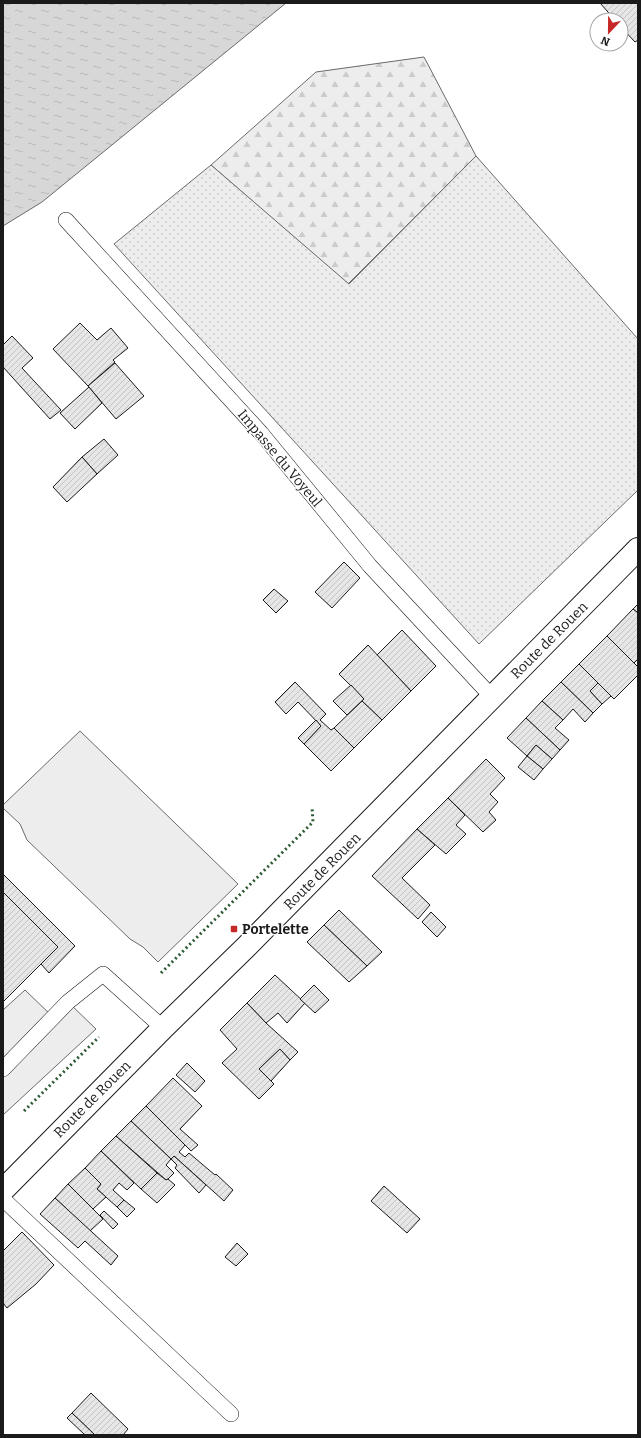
<svg xmlns="http://www.w3.org/2000/svg" width="641" height="1438" font-family="Bitter,serif">
<style>
.built{fill:#ededed;stroke:#6a6a6a}
.forest{fill:url(#forest-firs);stroke:#6a6a6a}
.garden{fill:url(#garden-dots);stroke:#6a6a6a}
.water{fill:url(#water-ripples);stroke:#6a6a6a}
.building{fill:url(#building-hatch);stroke:#1a1a1a}
.lines{fill:none;stroke-linecap:round;stroke-linejoin:round}
.service-casing{stroke:#1a1a1a;stroke-width:16}
.primary-casing{stroke:#1a1a1a;stroke-width:24}
.service{stroke:#fff;stroke-width:15}
.primary{stroke:#fff;stroke-width:22}
.hedge{stroke:#2b5a34;stroke-width:3;stroke-dasharray:2 3;stroke-linecap:butt}
.poi-dot{fill:#c62828;stroke:#fff;stroke-width:1.5}
.labels{text-anchor:middle;stroke-width:3;stroke-linejoin:round;paint-order:stroke}
.street-label{font-size:14px;fill:#1a1a1a;stroke:#fff}
.poi-label{font-size:14px;font-weight:bold;fill:#1a1a1a;stroke:#fff;text-anchor:start}
</style>
<defs>
<pattern id="forest-firs" width="22" height="20" patternUnits="userSpaceOnUse"><rect width="22" height="20" fill="#ededed"/><path d="M5 1l3.5 6h-7zM16 11l3.5 6h-7z" fill="#cbcbcb"/></pattern>
<pattern id="garden-dots" width="8" height="8" patternUnits="userSpaceOnUse"><rect width="8" height="8" fill="#ededed"/><path d="M2 2h.1M6 6h.1" fill="none" stroke="#cbcbcb" stroke-width="1.8" stroke-linecap="round"/></pattern>
<pattern id="water-ripples" width="26" height="14" patternUnits="userSpaceOnUse"><rect width="26" height="14" fill="#d7d7d7"/><path d="M2 4q2-2 4 0t4 0M15 11q2-2 4 0t4 0" fill="none" stroke="#b8b8b8"/></pattern>
<pattern id="building-hatch" width="6" height="6" patternUnits="userSpaceOnUse"><rect width="6" height="6" fill="#e6e6e6"/><path d="M-1 1l2-2M0 6l6-6M5 7l2-2" fill="none" stroke="#c5c5c5"/></pattern>
</defs>
<rect width="100%" height="100%" fill="#fff"/>
<!-- built -->
<g class="built">
<polygon points="80,731 238,884 158,962 143,947 130,939 27,840 20,824 3,808 3,805"/>
<polygon points="25,990 53,1017 68,1002 96,1029 3,1115 3,1010"/>
</g>
<!-- forest -->
<polygon class="forest" points="424,57 476,156 348,284 211,165 316,72"/>
<!-- garden -->
<polygon class="garden" points="476,156 638,339 638,490 479,644 114,244 211,165 349,284"/>
<!-- water -->
<polygon class="water" points="3,3 286,3 42,202 3,226"/>
<!-- building -->
<g class="building">
<polygon points="600,3 638,3 638,40 635,42 621,27 621,20 615,20"/>
<polygon points="80,323 97,340 111,328 128,348 113,360 115,362 88,386 53,349"/>
<polygon points="12,336 33,358 22,368 61,410 50,419 3,367 3,345"/>
<polygon points="115,363 144,396 116,419 88,386"/>
<polygon points="89,387 102,403 75,429 60,413"/>
<polygon points="104,439 118,455 97,474 82,457"/>
<polygon points="82,457 97,474 67,502 53,487"/>
<polygon points="344,562 360,578 332,608 315,592"/>
<polygon points="274,589 288,601 276,613 263,600"/>
<polygon points="638,604 638,613 633,609"/>
<polygon points="633,609 638,613 638,659 634,663 607,636"/>
<polygon points="402,630 436,666 411,691 377,655"/>
<polygon points="607,636 638,667 638,675 614,699 579,664"/>
<polygon points="368,645 411,691 382,720 362,701 364,699 339,674"/>
<polygon points="579,664 598,683 590,691 602,704 593,713 561,682"/>
<polygon points="295,682 326,714 320,720 331,730 334,728 354,748 331,771 304,744 321,726 298,702 286,714 275,702"/>
<polygon points="561,682 593,713 585,722 573,709 563,720 542,701"/>
<polygon points="598,683 611,696 602,704 590,691"/>
<polygon points="351,685 364,699 347,715 333,701"/>
<polygon points="362,701 382,720 354,748 334,728"/>
<polygon points="542,701 563,720 555,728 569,740 560,750 526,718"/>
<polygon points="526,718 560,750 552,759 536,745 527,756 507,738"/>
<polygon points="316,720 321,726 304,744 298,738"/>
<polygon points="536,745 552,759 543,769 527,756"/>
<polygon points="527,756 543,769 534,780 518,767"/>
<polygon points="486,759 505,778 490,794 498,802 489,812 496,820 483,832 448,798"/>
<polygon points="448,798 465,815 456,825 466,834 446,854 417,829"/>
<polygon points="417,829 435,845 402,878 430,905 418,919 372,876"/>
<polygon points="3,874 75,946 49,973 41,964 58,947 3,892"/>
<polygon points="3,892 58,947 3,1002"/>
<polygon points="339,910 382,952 367,966 324,925"/>
<polygon points="431,912 446,927 437,937 422,922"/>
<polygon points="324,925 367,966 349,982 307,942"/>
<polygon points="275,975 305,1003 287,1023 278,1013 266,1023 247,1003"/>
<polygon points="314,985 329,1000 315,1013 300,999"/>
<polygon points="247,1003 266,1023 298,1052 290,1060 280,1049 259,1069 274,1084 259,1099 222,1063 237,1049 220,1030"/>
<polygon points="280,1049 290,1060 271,1081 259,1069"/>
<polygon points="187,1063 205,1081 195,1092 176,1075"/>
<polygon points="173,1078 202,1106 180,1129 198,1145 191,1151 146,1106"/>
<polygon points="146,1106 185,1145 179,1152 185,1157 189,1153 215,1175 216,1174 233,1190 224,1201 174,1156 171,1159 131,1121"/>
<polygon points="131,1121 171,1159 166,1165 174,1173 168,1179 166,1180 116,1136"/>
<polygon points="116,1136 157,1173 141,1189 101,1151"/>
<polygon points="101,1151 134,1183 127,1190 119,1183 113,1190 124,1200 117,1207 97,1189 101,1184 85,1168"/>
<polygon points="174,1156 206,1185 199,1193 175,1168 177,1165 171,1159"/>
<polygon points="85,1168 101,1184 97,1189 106,1197 93,1209 68,1184"/>
<polygon points="157,1173 166,1180 168,1179 175,1185 157,1203 141,1189"/>
<polygon points="68,1184 103,1219 90,1231 55,1198"/>
<polygon points="384,1186 420,1219 407,1233 371,1201"/>
<polygon points="55,1198 118,1256 111,1265 85,1241 78,1248 40,1214"/>
<polygon points="124,1200 135,1209 127,1217 117,1207"/>
<polygon points="104,1211 118,1224 113,1229 100,1215"/>
<polygon points="22,1232 54,1265 36,1284 7,1308 3,1303 3,1251"/>
<polygon points="237,1243 248,1254 236,1266 225,1257"/>
<polygon points="91,1393 128,1429 123,1435 95,1435 72,1413"/>
<polygon points="72,1413 95,1435 85,1435 67,1418"/>
</g>
<g class="lines">
<!-- service casing -->
<g class="service-casing">
<g id="service">
<polyline points="66,220 261,433 370,566 492,697"/>
<polyline points="3,1069 68,1002 103,974 163,1028"/>
<polyline points="3,1199 231,1414"/>
</g>
</g>
<!-- primary casing -->
<g class="primary-casing">
<polyline id="primary" points="3,1190 163,1028 246,947 638,549"/>
</g>
<!-- service -->
<use href="#service" class="service"/>
<!-- primary -->
<use href="#primary" class="primary"/>
<!-- hedge -->
<g class="hedge">
<polyline points="161,973 313,822 312,807"/>
<polyline points="24,1111 99,1037"/>
</g>
</g>
<!-- markers -->
<rect class="poi-dot" x="230" y="925" width="8" height="8" rx="2"/>
<g class="labels">
<!-- street labels -->
<g class="street-label">
<text transform="translate(280 458) rotate(50)" y="5">Impasse du Voyeul</text>
<text transform="translate(549 640) rotate(-45)" y="5">Route de Rouen</text>
<text transform="translate(322 871) rotate(-45)" y="5">Route de Rouen</text>
<text transform="translate(92 1099) rotate(-45)" y="5">Route de Rouen</text>
</g>
<!-- poi labels -->
<g class="poi-label">
<text x="242" y="934">Portelette</text>
</g>
</g>
<!-- border -->
<rect width="641" height="1438" fill="none" stroke="#1a1a1a" stroke-width="8"/>
<!-- north arrow -->
<g transform="translate(609 32) rotate(202)"><circle r="19" fill="#ffffff" stroke="#a3a3a3"/>
<path d="M0-3L7 15L0 10L-7 15Z" fill="#c62828"/>
<text y="-6" font-size="11" font-weight="bold" text-anchor="middle" fill="#1a1a1a">N</text>
</g>
</svg>
